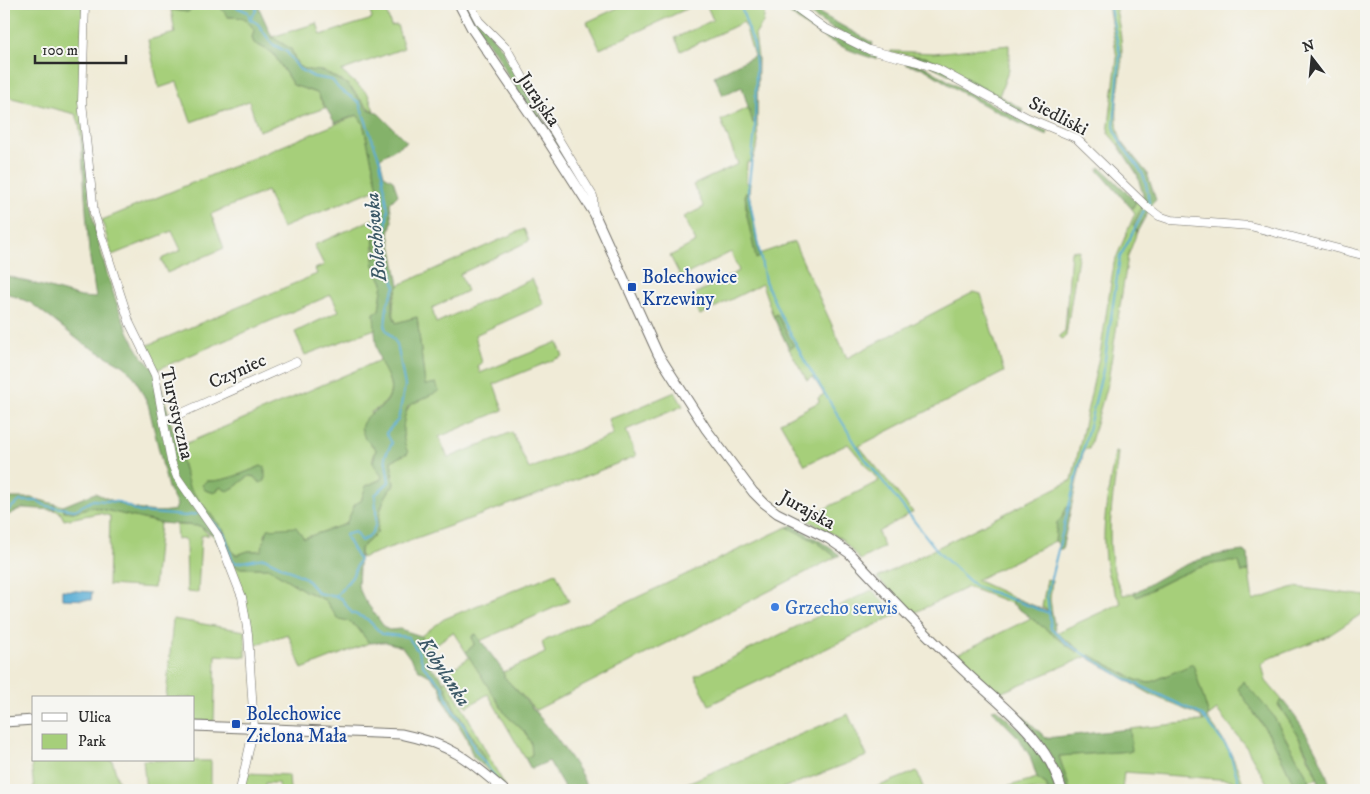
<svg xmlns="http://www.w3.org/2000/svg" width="1370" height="794" font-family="'IM FELL DW Pica',serif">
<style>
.green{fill:#a6cf7a;stroke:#687d52;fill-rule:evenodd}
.forest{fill:#84b26a;stroke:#586e4a}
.water{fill:#59add5;stroke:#426c80}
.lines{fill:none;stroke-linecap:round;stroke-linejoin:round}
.stream{stroke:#59add5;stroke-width:2}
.minor-casing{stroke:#706e67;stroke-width:9}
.tertiary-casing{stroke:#706e67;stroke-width:11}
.minor{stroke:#fff;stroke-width:8}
.tertiary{stroke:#fff;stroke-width:9}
.transit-dot{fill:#1a4fb4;stroke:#f6f6f2;stroke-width:2}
.shop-dot{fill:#3f7fe0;stroke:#f6f6f2;stroke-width:2}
.labels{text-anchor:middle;stroke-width:4;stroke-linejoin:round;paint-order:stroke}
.street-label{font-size:19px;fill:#2b2b2b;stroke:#f6f6f2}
.transit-label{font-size:19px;fill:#164399;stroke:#f6f6f2;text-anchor:start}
.shop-label{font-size:19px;fill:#366cbe;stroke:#f6f6f2;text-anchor:start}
.water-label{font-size:20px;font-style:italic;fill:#3b5866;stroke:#f6f6f2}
</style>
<rect width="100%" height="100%" fill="#f6f6f2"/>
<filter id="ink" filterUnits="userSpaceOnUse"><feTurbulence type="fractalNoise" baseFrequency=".02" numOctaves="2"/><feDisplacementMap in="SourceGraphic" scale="10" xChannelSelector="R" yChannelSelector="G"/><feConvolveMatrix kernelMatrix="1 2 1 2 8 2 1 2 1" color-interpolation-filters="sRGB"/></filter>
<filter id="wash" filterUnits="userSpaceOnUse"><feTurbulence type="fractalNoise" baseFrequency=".0096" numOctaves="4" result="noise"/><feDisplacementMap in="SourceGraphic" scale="20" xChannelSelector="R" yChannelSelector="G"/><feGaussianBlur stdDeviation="1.12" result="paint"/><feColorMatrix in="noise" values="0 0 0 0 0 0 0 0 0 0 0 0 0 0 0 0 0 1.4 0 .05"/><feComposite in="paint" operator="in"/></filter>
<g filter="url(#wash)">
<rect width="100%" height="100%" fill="#f0ebd7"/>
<!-- green -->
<g class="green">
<polygon points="10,4 83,4 83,139 81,139 79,122 75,114 4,96 4,54"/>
<path d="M205 4H218L228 17C242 17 247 18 254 30L252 38 254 43 273 53 293 85 317 93 325 108 259 131 249 101 191 122 177 82 159 88 148 40 175 33 171 10 187 12Z"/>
<path d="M378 4H384L391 26 397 25 404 48 341 71 368 94 374 111C362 105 358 94 349 86 333 72 315 74 298 66L291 49 272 37 317 23 321 35 372 19 369 7Z"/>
<polygon points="626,4 697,4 600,49 587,22"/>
<polygon points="706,4 766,4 763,23 755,35 758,58 754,56 744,22 681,51 675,38 713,20"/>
<path d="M1108 4H1115C1118 20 1122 37 1122 54 1122 82 1110 116 1122 142L1118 145 1108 133 1117 58Z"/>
<polygon points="1009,45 1009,69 999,96 925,57 890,53 891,51 934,53"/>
<polygon points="750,107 753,123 757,121 758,143 752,162 747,162 746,183 750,183 749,193 745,194 747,216 759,257 759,254 794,242 847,358 974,292 981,294 1004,372 859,446 913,512 878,532 884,547 860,560 842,539 805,519 879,481 848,444 805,465 780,422 819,402 818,398 824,394 813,377 807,380 789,349 793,346 776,314 773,316 762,284 700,315 691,296 739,271 731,252 681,277 670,256 696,242 684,217 704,207 693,185 738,164 721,120"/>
<polygon points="358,115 363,123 378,188 282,228 267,191 211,214 224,248 167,273 161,259 181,250 172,231 112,255 102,220"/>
<polygon points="1143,196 1145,202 1150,206 1148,212 1142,207 1133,225 1137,232 1128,256 1108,381 1089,449 1084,449 1071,508 1067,507 1061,519 1057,522 1055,541 976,580 1015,598 1011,603 968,587 914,613 877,578 1072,480 1101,348 1114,263 1135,213 1132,209 1136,201"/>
<path d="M380 216C380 224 376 227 374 235 372 244 376 252 373 263L383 283 379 311 374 314 375 329 305 355 295 332 339 311 331 295 156 370 146 350V346L317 274 315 269 324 265 314 245Z"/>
<path d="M524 229 529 241 460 274 467 291 432 308 436 323 532 279 544 304 475 335 482 363 478 366 480 373 557 342 563 356 494 384 503 410 439 437 448 458 512 432 529 469 613 435 608 419 621 415 675 392 683 406 626 430 636 456 561 486 361 558 360 549 377 533C379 514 381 499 394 485L391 461 407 453C396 423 406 408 425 385L417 317 396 323C391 309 393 298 399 285Z"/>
<polygon points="1079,250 1066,336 1062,339 1059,336 1065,331 1071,251"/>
<path d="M380 360C391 383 400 397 371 412L365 439 376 449 372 461 382 474 381 479 366 486 361 501 355 505 346 524 304 538 266 532 262 551H248L237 555 233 553 224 531 189 487 178 447ZM261 466 255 477 250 476C241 480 238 487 227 491L220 487 215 493 205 490 206 481C224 482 244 473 261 466Z"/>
<path d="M1115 452H1118C1114 499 1100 551 1123 595L1134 593 1137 597C1170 581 1201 560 1239 561L1242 573 1249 571 1253 601 1294 587 1366 596V611L1328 636 1268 659 1262 665 1266 681 1282 700 1278 705 1294 728 1318 778 1310 781 1272 714 1251 709 1271 737 1296 788 1291 790H1271L1246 747 1217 710 1209 716 1192 665 1149 683 1136 680 1090 655 995 695 955 655 1031 618 1077 652 1080 650 1056 633 1121 603C1116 594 1111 585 1108 575 1098 535 1109 491 1115 452Z"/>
<polygon points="55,504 63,506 64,511 73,512 92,507 160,523 154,588 108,585 110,516 99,513 64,520 60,512 54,510"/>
<polygon points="176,525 200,526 209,535 201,536 198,593 187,592 186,540 177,539"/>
<polygon points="787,527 817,542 836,557 536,710 504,677 504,672 545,653 542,642"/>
<path d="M232 565 241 568H268L305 591 325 600 338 619C354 620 360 631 369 643L302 669 288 634 252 646Z"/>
<polygon points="556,573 569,601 480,641 476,634 472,637 474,645 466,652 453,632 425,652 421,636 444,619"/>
<polygon points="1047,579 1052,581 1050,599 1052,613 1042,607"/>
<polygon points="872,590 896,615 709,705 695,676"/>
<polygon points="173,619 245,631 246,657 216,655 214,721 194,721 194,698 166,698"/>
<polygon points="470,657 506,715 524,731 531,743 533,755 525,758 488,694 467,707 453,684 452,669"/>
<path d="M446 680C468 713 484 750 504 784L502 785 482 765 486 760 454 707 443 682Z"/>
<polygon points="848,714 867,756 778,790 671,790"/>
<path d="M1207 718C1227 744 1235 758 1245 790H1235L1232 780 1124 772 1122 790H1070L1059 756 1131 751 1130 729 1203 721Z"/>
<polygon points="112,760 121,790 34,790 31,761"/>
<polygon points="143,760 211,761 211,790 146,790"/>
<polygon points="917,771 924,790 869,790"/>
<polygon points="246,773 289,775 290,790 279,790 278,783 265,783 265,790 243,790"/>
<polygon points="1037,778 1046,784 1048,790 995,790"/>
</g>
<!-- forest -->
<g class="forest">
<polygon points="147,4 205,4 187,12"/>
<path d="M218 4H263L259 8 272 37 291 49 298 66 307 70 323 71 348 85 367 108 379 114 407 142 380 158 384 175 393 180 398 195 390 203 392 221 389 234 399 285 393 298V315L396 323 417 317 425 385 436 383 439 391 408 406C402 423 401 436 408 453L391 461 394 485C381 499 379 514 377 533L360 549 358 586 364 599 385 628 389 630 400 629 421 636 430 666 441 676 454 707 486 760 482 765 473 757 466 737 446 705 440 687 430 676 419 670 402 647 386 642 369 643C360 631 354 620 338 619L325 600 305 591 268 568H241L232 565 214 536 200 526 160 523 92 507 73 512 64 511 63 506 95 493C122 505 146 516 175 510L177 505 168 488 148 404 135 378 124 366 81 342 31 303 4 292V275L81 297 96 298 89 252 81 139H83C87 165 88 192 93 218 101 255 125 351 156 370L189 487 224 531 233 553 237 555 248 551H261L268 529 296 527 304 538 346 524 355 504 361 501 366 486 380 480 382 477 373 463 376 449 365 439 361 428C365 411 384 411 389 397 395 383 384 373 380 360 375 346 375 328 374 313L379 310 383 283 373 263 376 253 373 236 380 222 378 188 363 123 357 115 335 123 317 93 293 85 273 53 254 43 252 38 254 30C247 18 242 17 228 17Z"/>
<polygon points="461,4 467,4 504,51 507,60 589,194 590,202 509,78 497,54 466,15"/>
<path d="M779 4H785L810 23 877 55 876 59C839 49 807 30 779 4Z"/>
<polygon points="794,4 803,4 873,43 872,46 833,29"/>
<polygon points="754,56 758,58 757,121 753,123 742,87 723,95 714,76"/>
<polygon points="912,56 925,57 935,61 1023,109 1022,112"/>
<polygon points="906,63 924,66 969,93 1048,132 1047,135 1021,124 967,96 923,68 906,65"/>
<polygon points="1122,142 1147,173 1156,200 1150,206 1145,202 1137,174 1118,145"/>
<polygon points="1100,167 1136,201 1132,209 1098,170"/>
<polygon points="745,193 749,193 759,254 760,257 756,259 747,216"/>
<polygon points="1142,206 1148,212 1137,232 1133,225"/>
<polygon points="777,314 794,346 789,349 773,316"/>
<path d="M261 466 265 468V481L260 483 255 477 250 476C241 480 238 487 227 491L220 487 215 493 205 490 202 485 206 481C224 482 244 473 261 466Z"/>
<polygon points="4,498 32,498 55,504 54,510 23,508 4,517"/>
<polygon points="1067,507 1071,508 1062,549 1058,549 1058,544 1055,541 1057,522 1061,519"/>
<polygon points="792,525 820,541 840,555 836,557 817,542 787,527"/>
<path d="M1243 551 1248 554 1249 571 1242 573 1239 562C1201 560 1169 581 1137 597L1134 593C1175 569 1195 556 1243 551Z"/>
<polygon points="1015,598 1052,613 1056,633 1080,650 1077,652 1072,649 1011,603"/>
<path d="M476 634 504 672V677C530 704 550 728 571 759 578 770 585 777 586 790H566L549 761 531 769 525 758 532 755 531 743 524 731 506 715 466 652 474 645 472 636Z"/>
<polygon points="1090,655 1136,680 1149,683 1193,664 1209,716 1203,721 1200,716 1152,695 1087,657"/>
<polygon points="1243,681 1272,714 1310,781 1296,788 1271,737 1238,689"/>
<path d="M1282 700C1302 723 1324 760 1331 790H1321C1313 759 1296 731 1278 704Z"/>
<path d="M996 709C1029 738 1042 747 1058 790H1048L1046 784 1037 778 1030 756 1017 736 992 710Z"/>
<path d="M1023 716 1046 738 1130 729 1132 751 1059 756 1070 790H1066C1053 757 1046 743 1020 719Z"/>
</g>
<!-- water -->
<polygon class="water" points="62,590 92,592 91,600 62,599"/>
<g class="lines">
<!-- stream -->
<g class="stream">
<polyline points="156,4 180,8 198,4"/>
<path d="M229 4 248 12 250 19 258 24 272 44 287 52 299 69 314 77 332 80 339 89 359 102 380 161 388 210 385 238 395 287 387 305 385 328 397 344 405 386 398 420 386 433 392 443 385 456 389 482 375 495C376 514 381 533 361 541L355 532 345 535 359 560 352 577 336 596"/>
<polyline points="740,4 754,45 756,64 755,131 748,191 765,281 780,314 806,363 863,456 940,554 975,586 1049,613"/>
<path d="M1109 4 1120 54 1114 126C1118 146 1133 156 1142 173 1147 182 1148 193 1149 203"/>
<polyline points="250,19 256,11 256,4"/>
<polyline points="1144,211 1120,257 1104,366 1047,594 1051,629 1068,644 1124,678 1202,715 1229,750 1241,790"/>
<polyline points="4,513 20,501 38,501 46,506 75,510 93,500 119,502 139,512 185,516 197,514"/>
<polyline points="211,520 225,535 232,559 236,563 264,558 305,578 318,593 341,598 352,613 367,619 382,634 408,637 419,653 424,667 442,686 449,705 465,727 475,750 495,777"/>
</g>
</g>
</g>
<g filter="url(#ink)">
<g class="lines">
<!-- minor casing -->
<g class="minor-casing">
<g id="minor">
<polyline points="85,4 82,102 94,213 130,324 155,375 171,461 177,477 218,536 242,597 248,634 254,727 240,790"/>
<polyline points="470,4 479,21 507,49 544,115 593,196 594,213"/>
<polyline points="791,4 823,27 869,50 918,62 938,69 1028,118 1076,138 1146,206 1159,216 1171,220 1250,226 1366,256"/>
<polyline points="164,421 296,362"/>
</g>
</g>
<!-- tertiary casing -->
<g class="tertiary-casing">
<g id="tertiary">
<path d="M459 4 472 29 541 130 594 213 658 354 706 429 753 492 764 503 777 513 829 539 849 553C884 591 919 628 956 663 997 704 1044 732 1062 790"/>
<polyline points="4,722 34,720"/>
<path d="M194 726 401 734C450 744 467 758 504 790"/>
</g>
</g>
<!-- minor -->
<use href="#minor" class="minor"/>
<!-- tertiary -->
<use href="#tertiary" class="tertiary"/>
</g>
</g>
<!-- markers -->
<g class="transit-dot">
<rect x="627" y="282" width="10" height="10" rx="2.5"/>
<rect x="231" y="719" width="10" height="10" rx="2.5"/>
</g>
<circle class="shop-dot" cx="775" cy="607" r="5"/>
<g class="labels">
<!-- street labels -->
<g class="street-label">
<text transform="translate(540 99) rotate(56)" y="7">Jurajska</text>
<text transform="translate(1059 115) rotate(27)" y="7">Siedliski</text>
<text transform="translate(237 370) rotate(-24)" y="7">Czyniec</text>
<text transform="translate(178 413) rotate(77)" y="7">Turystyczna</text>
<text transform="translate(808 509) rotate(29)" y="7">Jurajska</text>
</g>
<!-- transit labels -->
<g class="transit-label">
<text x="642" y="283">Bolechowice<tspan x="642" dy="22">Krzewiny</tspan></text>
<text x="246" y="720">Bolechowice<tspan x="246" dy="22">Zielona Mała</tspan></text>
</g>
<!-- shop labels -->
<g class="shop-label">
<text x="785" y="614">Grzecho serwis</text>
</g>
<!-- water labels -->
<g class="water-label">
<text transform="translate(375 237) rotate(-95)" y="7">Bolechówka</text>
<text transform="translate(445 671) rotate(57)" y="7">Kobylanka</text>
</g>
</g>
<!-- margin -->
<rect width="1370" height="794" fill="none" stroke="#f6f6f2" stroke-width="20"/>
<!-- legend -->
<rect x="32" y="696" width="162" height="65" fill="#f6f6f2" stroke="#a5a5a2"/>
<rect x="42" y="713" width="25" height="8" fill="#ffffff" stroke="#a5a5a2"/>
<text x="78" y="722" font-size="15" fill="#2b2b2b">Ulica</text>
<rect x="42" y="734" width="25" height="15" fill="#a6cf7a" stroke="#a5a5a2"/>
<text x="78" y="746" font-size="15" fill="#2b2b2b">Park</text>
<!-- north arrow -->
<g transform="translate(1312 58) rotate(344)" stroke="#f6f6f2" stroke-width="4" paint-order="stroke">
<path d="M0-4L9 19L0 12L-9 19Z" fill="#2b2b2b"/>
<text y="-8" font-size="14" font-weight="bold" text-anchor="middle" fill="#2b2b2b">N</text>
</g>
<!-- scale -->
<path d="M35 55v8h91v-8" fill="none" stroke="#2b2b2b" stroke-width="2.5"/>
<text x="42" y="55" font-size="15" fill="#2b2b2b" stroke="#f6f6f2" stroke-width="4" paint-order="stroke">100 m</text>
</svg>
